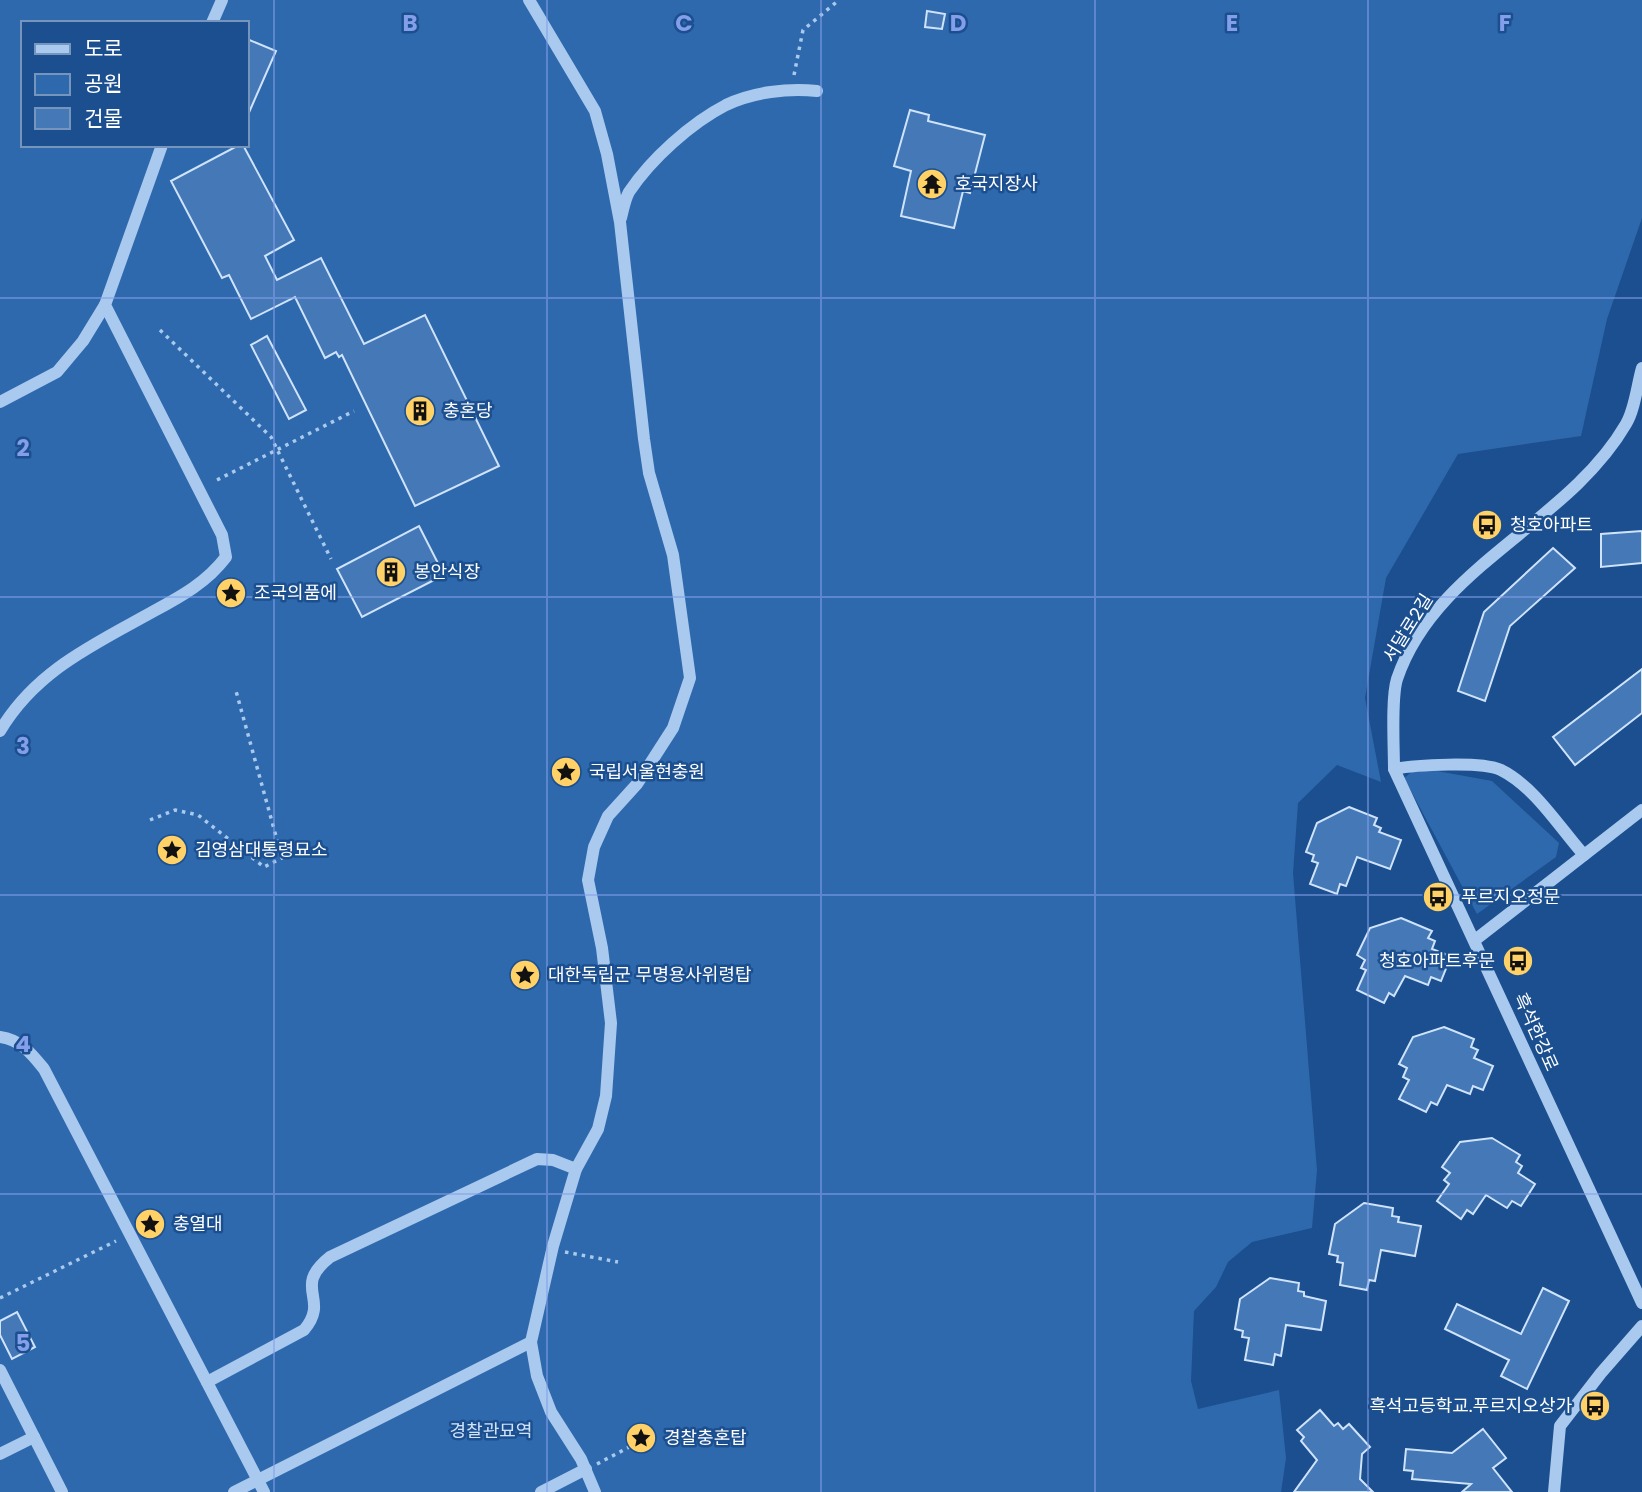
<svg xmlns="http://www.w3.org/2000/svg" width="1642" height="1492" font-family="Poppins,'Noto Sans KR',sans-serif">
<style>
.green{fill:#2e69ad;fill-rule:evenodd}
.building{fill:#4478b7;stroke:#cfe3fa;stroke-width:2}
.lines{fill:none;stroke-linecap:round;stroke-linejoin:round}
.path{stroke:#a9c9ee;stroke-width:3.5;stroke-dasharray:3.5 5;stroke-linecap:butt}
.minor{stroke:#a9c9ee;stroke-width:12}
.grid{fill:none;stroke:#839eea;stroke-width:2;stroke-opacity:0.55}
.labels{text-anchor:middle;stroke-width:5;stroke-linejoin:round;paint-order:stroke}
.poi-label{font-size:18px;fill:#fff;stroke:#1b4f8f;text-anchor:start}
.street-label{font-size:18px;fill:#fff;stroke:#1b4f8f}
.park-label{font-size:18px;fill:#cfe3fa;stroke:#1b4f8f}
.grid-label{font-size:23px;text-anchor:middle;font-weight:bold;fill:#839eea;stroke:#1b4f8f;stroke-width:5;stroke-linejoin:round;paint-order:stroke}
</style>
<rect width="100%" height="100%" fill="#1b4f8f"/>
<!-- green -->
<g class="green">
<path d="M0 0H1642V218L1607 319 1581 436 1458 454 1386 578 1365 698 1381 782 1337 765 1298 803 1293 873 1317 1170 1312 1228 1252 1242 1228 1262 1216 1287 1194 1311 1191 1381 1198 1409 1279 1390 1286 1458 1281 1492H0ZM23 23H247V145H23Z"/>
<polygon points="1426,769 1492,781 1559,843 1556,857 1477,914 1404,778 1413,771"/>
</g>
<!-- building -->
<g class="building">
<polygon points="927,11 945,14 942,29 925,27"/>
<polygon points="247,39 276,51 247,117"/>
<polygon points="910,110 929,115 928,121 985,135 970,193 963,191 954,228 901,216 911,171 894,166"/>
<polygon points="239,145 243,145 294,240 265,256 277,280 321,258 364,344 425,315 499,466 415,506 342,355 339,357 336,352 325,358 295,297 251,319 229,275 222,278 171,181"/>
<polygon points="267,336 306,410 289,419 251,345"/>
<polygon points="419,526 444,575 362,617 337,569"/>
<polygon points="1642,531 1642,563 1601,567 1601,534"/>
<polygon points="1553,548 1575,568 1510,626 1485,701 1458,691 1484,612"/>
<polygon points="1642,669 1642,713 1575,765 1553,737"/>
<polygon points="1349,807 1377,818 1374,825 1381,828 1379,832 1401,840 1390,869 1357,857 1346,886 1340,884 1337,894 1310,884 1318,863 1312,861 1314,855 1306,852 1317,823"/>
<polygon points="1401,918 1432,931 1428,938 1435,941 1432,949 1451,956 1441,981 1431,977 1428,985 1405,976 1394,996 1389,993 1384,1003 1357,990 1366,970 1361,968 1365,960 1357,955 1370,928"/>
<polygon points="1444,1027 1474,1039 1471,1047 1478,1050 1474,1058 1493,1066 1483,1090 1473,1086 1470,1094 1447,1085 1437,1105 1431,1102 1426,1112 1399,1099 1409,1080 1403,1077 1407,1068 1399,1064 1413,1037"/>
<polygon points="1492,1138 1520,1155 1516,1162 1522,1166 1518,1173 1535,1184 1521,1206 1512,1201 1507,1208 1486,1195 1473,1214 1467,1210 1461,1219 1437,1201 1449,1184 1444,1180 1450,1173 1442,1167 1460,1142"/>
<polygon points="1364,1203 1393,1208 1392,1216 1399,1217 1398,1222 1421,1226 1415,1256 1381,1250 1375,1281 1369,1280 1367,1290 1340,1285 1343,1263 1337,1262 1338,1256 1329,1254 1335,1224"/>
<polygon points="1270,1278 1299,1283 1298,1291 1304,1292 1304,1296 1326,1301 1321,1330 1286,1325 1281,1356 1275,1354 1273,1365 1245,1360 1249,1338 1242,1337 1243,1331 1235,1329 1240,1299"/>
<polygon points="1543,1288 1569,1301 1527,1389 1501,1376 1509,1360 1445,1329 1457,1304 1521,1334"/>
<polygon points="17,1312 35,1347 12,1359 0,1335 0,1321"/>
<polygon points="1320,1410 1334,1426 1338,1423 1343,1429 1349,1424 1370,1447 1362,1454 1360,1479 1373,1492 1294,1492 1317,1460 1301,1441 1304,1437 1297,1430"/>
<polygon points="1483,1429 1506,1458 1493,1468 1512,1492 1462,1492 1471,1484 1412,1479 1413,1471 1404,1470 1406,1449 1452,1453"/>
</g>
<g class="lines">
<!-- path -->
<g class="path">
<polyline points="794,75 803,30 839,0"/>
<polyline points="160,330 271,437 331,559"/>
<polyline points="217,480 354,411"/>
<polyline points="150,820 175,810 198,815 264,867 282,858 236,691"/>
<polyline points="565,1252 618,1262"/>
<polyline points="0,1298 116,1241"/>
<polyline points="597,1464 635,1444"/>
</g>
<!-- minor -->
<g class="minor">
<polyline points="529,0 595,111 607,154 620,222 644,439 649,473 673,555 690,678 673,728 637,784 608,816 594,847 588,880 602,948 611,1023 606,1096 598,1129 576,1169 553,1246 531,1342 537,1376 551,1412 581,1459 595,1492"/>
<polyline points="212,23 222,0"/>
<path d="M621 218C623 210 625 199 629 192 651 159 691 123 726 105 753 92 788 88 817 91"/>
<path d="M1642 368C1637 385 1635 409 1626 424 1568 524 1435 566 1397 679 1391 698 1394 746 1394 769L1642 1303"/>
<polyline points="0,402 57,372 83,341 105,305"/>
<path d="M0 731C36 670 95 644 154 611 182 596 207 582 226 557L222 535 105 305 162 145"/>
<path d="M1394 769C1415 765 1482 761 1501 770 1535 787 1559 827 1584 855"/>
<polyline points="1475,940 1642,810"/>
<path d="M0 1037C21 1040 31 1053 44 1069L264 1492"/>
<polyline points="0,1370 62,1492"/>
<path d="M207 1382 304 1330C331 1298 291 1288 330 1257L537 1159 553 1160 576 1169"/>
<polyline points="0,1454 34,1437"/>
<polyline points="234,1492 531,1342"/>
<polyline points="541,1492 586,1469"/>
<polyline points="1554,1492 1560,1426 1601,1373 1642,1326"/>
</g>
</g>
<!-- grid -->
<path class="grid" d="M274 0V1492M547 0V1492M821 0V1492M1095 0V1492M1368 0V1492M0 298H1642M0 597H1642M0 895H1642M0 1194H1642"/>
<!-- icons -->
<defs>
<g id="temple-disc" transform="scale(1.575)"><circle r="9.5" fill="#ffd166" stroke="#1b4f8f"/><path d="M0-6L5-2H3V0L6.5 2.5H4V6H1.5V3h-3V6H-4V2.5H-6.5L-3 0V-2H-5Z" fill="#111"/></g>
<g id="building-disc" transform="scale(1.575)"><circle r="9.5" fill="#ffd166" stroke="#1b4f8f"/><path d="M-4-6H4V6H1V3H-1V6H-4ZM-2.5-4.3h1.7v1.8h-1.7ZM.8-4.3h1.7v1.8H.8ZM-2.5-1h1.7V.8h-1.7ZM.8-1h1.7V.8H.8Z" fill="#111"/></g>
<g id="bus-disc" transform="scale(1.575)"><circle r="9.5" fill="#ffd166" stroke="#1b4f8f"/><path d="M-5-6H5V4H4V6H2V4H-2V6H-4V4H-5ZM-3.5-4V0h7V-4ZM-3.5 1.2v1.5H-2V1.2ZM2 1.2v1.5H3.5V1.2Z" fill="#111"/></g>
<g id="sight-disc" transform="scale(1.575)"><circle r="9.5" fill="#ffd166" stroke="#1b4f8f"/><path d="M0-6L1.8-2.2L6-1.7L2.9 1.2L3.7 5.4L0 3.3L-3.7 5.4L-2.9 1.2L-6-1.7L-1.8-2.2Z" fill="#111"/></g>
</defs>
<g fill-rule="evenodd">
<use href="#temple-disc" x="932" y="184"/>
<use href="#building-disc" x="420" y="411"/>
<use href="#bus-disc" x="1487" y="525"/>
<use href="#building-disc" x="391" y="572"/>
<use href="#sight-disc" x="231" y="593"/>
<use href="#sight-disc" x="566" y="772"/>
<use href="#sight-disc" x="172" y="850"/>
<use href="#bus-disc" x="1438" y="897"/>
<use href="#bus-disc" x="1518" y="961"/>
<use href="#sight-disc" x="525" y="975"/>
<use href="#sight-disc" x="150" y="1224"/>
<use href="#bus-disc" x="1595" y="1406"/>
<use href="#sight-disc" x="641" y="1438"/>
</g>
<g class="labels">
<!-- poi labels -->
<g class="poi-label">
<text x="955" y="190">호국지장사</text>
<text x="443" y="417">충혼당</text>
<text x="1510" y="531">청호아파트</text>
<text x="414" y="578">봉안식장</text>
<text x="254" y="599">조국의품에</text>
<text x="589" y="778">국립서울현충원</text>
<text x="195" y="856">김영삼대통령묘소</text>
<text x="1461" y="903">푸르지오정문</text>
<text x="1495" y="967" text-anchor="end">청호아파트후문</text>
<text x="548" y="981">대한독립군 무명용사위령탑</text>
<text x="173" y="1230">충열대</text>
<text x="1572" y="1412" text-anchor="end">흑석고등학교.푸르지오상가</text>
<text x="664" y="1444">경찰충혼탑</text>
</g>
<!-- street labels -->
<g class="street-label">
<text transform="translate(1408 628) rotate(-58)" y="6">서달로2길</text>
<text transform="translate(1536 1032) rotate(66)" y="6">흑석한강로</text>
</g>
<!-- park labels -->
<g class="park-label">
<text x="491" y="1437">경찰관묘역</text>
</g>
</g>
<g class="grid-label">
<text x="410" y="31">B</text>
<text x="684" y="31">C</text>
<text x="958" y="31">D</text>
<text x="1232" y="31">E</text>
<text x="1505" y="31">F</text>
<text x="23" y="456">2</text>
<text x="23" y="754">3</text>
<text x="23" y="1052">4</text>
<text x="23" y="1351">5</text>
</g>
<!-- legend -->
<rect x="21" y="21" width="228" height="126" fill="#1b4f8f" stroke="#7695bc" stroke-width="2"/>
<rect x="35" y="44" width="35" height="10" fill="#a9c9ee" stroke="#7695bc" stroke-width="2"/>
<text x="84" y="56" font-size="21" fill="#ffffff">도로</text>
<rect x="35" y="74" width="35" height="21" fill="#2e69ad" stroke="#7695bc" stroke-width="2"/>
<text x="84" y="91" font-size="21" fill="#ffffff">공원</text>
<rect x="35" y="108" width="35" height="21" fill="#4478b7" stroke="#7695bc" stroke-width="2"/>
<text x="84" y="126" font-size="21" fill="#ffffff">건물</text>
</svg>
